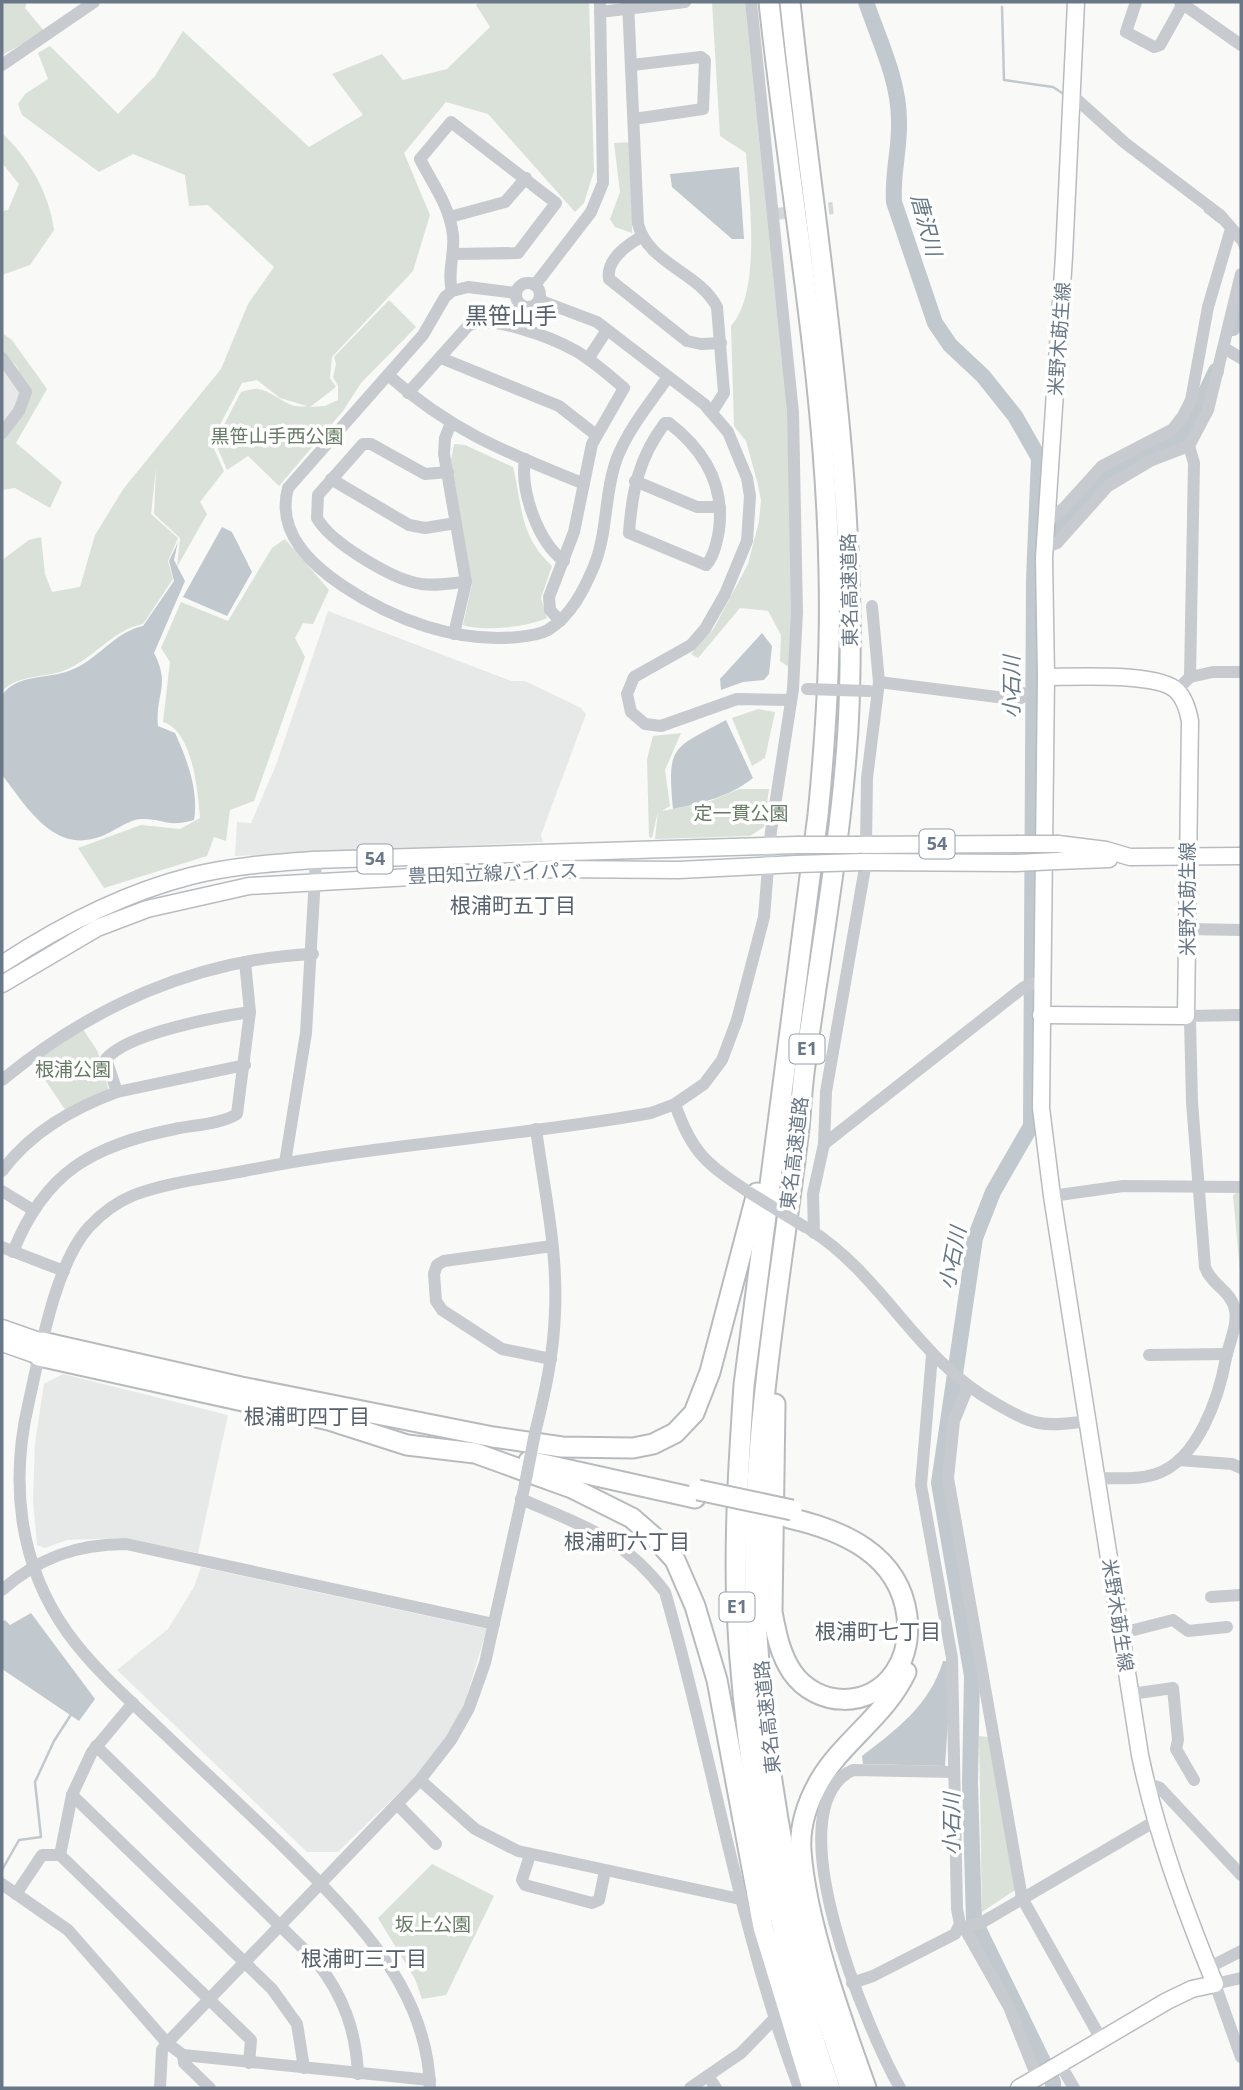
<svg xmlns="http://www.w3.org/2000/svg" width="1243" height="2090" font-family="'Noto Sans','Noto Sans JP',sans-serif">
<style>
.built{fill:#e7e8e8}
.green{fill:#dae1d8}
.water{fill:#c1c9ce}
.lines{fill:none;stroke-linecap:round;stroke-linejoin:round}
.stream{stroke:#c1c9ce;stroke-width:2.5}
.river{stroke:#c1c9ce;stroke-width:16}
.minor-tunnel{stroke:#d5d8db;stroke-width:12;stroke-dasharray:12 6;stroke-linecap:butt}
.major-casing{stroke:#b8bcc0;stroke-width:19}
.highway-casing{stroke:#b8bbbe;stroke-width:23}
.minor{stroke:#c7cace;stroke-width:12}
.major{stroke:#fff;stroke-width:16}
.highway{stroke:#fff;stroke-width:19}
.major-bridge-casing{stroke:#b8bcc0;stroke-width:19;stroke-linecap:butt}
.highway-bridge-casing{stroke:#b8bbbe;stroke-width:23;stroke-linecap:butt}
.minor-bridge{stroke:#c7cace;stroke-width:12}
.major-bridge{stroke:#fff;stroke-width:16}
.highway-bridge{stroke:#fff;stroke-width:19}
.labels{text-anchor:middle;stroke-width:7;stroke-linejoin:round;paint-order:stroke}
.shield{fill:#fff;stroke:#96a0ab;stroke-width:2}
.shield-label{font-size:18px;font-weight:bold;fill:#697787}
.street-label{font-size:19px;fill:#697787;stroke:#fff}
.park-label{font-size:19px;fill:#667a64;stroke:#fff}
.water-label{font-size:21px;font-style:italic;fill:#657783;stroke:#fff}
.neighbourhood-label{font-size:21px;fill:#57616d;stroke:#fff}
.quarter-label{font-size:23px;fill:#57616d;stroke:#fff}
</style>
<rect width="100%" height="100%" fill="#f9f9f7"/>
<!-- built -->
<g class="built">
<polygon points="2,343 23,367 31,405 2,443"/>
<polygon points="328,611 511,681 525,681 581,708 586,714 541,835 543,842 235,856 237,822 251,823 276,765"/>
<polygon points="63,1374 228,1415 198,1553 124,1538 67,1540 45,1548 37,1545 33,1500 35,1443 44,1384"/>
<polygon points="201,1567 487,1629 465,1702 448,1735 416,1776 338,1852 307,1852 117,1670 168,1629 194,1587"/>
</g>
<!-- green -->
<g class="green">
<polygon points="2,2 27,2 25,8 45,32 2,55"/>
<path d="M479 2H589L594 171 584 203 575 212 488 114 446 102 404 153 430 215 413 271 332 357 330 378 336 387 310 407 325 406 338 400V386L333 377 336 364 334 357 389 300 416 327 361 383 343 411 279 486 248 456 227 470 215 442 241 392C246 391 253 388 258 389 276 392 287 410 307 406L280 398 257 380 242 383 211 442 224 471 200 502 207 514 177 567 180 538 154 514 156 468 151 514 178 538 168 561 173 579 143 624C112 630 93 660 63 671 43 678 15 675 2 692V560L29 540 41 537 45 574 52 592 80 587 95 535 124 488 221 369 248 304 274 267 208 205 189 206 185 175 133 154 99 172 22 115 18 104 25 94 48 79 38 53 50 46 118 114 155 76 183 31 309 147 363 115 332 74 382 54 403 80 447 69 490 27 476 5Z"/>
<path d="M712 2H745L787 413 793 582 790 668 780 661 781 635 768 611 740 608 698 658 691 654 714 628 748 564 759 521 761 500 757 481 746 441 734 426 731 326C762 291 749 198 746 153L720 136Z"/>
<path d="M2 133C29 159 49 192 54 230L30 265 2 275V211L8 210 19 184 2 163Z"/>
<polygon points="632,142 632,233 615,227 610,219 620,192 614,143"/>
<polygon points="2,333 12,340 47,389 16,443 62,482 50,508 15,488 2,490 2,440 27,400 18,367 2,351"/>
<path d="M454 444 465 445 513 467C523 508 519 535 552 566L541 598 547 618C528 627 482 632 463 625L472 584 451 460Z"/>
<path d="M285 539 329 590 313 624 303 623 295 638 305 657 254 801 230 810 226 841 214 837 207 856 104 888 78 848 141 825 180 829 200 818C198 792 193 731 163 722L170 662 161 648 181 602 228 621 272 548Z"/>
<polygon points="758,709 775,712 765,758 752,766 732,718"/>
<polygon points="681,733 665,770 670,806 662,811 708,802 739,789 769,789 764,827 750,836 655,839 658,811 652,838 649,837 647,759 653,736"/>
<polygon points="83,1029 98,1052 109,1091 66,1111 33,1062"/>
<polygon points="1241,1190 1241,1271 1240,1271 1233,1195"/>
<polygon points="979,1736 988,1737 1018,1888 982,1912"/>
<polygon points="432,1864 494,1896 446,1995 422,1999 415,1979 378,1918"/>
</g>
<!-- water -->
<g class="water">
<polygon points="739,167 744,239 732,239 672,187 670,174"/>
<polygon points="222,527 232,532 252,572 227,616 183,597"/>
<path d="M178 542 174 560 185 581 154 653C171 686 155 693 158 726L175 733C187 759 199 791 194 820 166 828 163 818 141 819 130 819 113 832 102 836 54 855 28 808 2 775V695C18 673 47 680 71 670 98 660 114 632 143 626L174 581 169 561Z"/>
<polygon points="762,633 772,646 769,674 764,680 743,682 721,690 720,679"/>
<path d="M726 720 753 778C729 797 702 803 673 809 667 745 672 749 726 720Z"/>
<polygon points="31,1613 95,1699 79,1721 2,1669 2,1622 5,1620 10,1625"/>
<path d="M943 1661H947L949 1707 945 1766 863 1764 862 1756C897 1729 930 1705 943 1661Z"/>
</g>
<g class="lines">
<!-- stream -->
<g class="stream">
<polyline points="1002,7 1004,80 1053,87 1065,95"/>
<polyline points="1205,211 1219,222"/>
<polyline points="1238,242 1241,249"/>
<polyline points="2,1870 19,1840 41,1837 35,1782 54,1741 72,1713"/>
</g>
<!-- river -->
<g class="river">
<path d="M866 2C879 40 899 80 899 121 900 148 892 174 894 202L935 323 950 345 983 376 1015 416 1039 458 1034 580 1031 1126 993 1192 975 1238 939 1483 972 1676 970 1783 974 1920 1053 2082V2088"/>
<polyline points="1233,328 1241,301"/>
<polyline points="1048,541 1102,481 1179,440 1188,430 1216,371"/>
</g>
<!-- minor-tunnel -->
<polyline class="minor-tunnel" points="775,214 833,208"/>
<!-- major casing -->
<g class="major-casing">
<g id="major">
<polyline points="1058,844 1106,850 1130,857 1241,856"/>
<polyline points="857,845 1016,844"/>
<polyline points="1057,861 1109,859"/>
<polyline points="862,862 1015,863"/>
<path d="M2 964C60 926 124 893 191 876 231 866 272 863 313 860L797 845"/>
<polyline points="2,984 97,928 147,909 249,886 553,869 679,870 796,864"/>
<path d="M1041 1015 1186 1016 1190 721C1188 710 1185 699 1177 691 1159 672 1074 677 1046 677"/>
<polyline points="2,1328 42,1342"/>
<polyline points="2,1343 39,1356"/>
<path d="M1019 2088 1167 2001 1192 1989 1215 1984C1185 1910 1156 1833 1140 1755L1052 1196 1041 1108 1046 677 1044 558 1064 256 1076 2"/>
</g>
</g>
<!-- highway casing -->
<g class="highway-casing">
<g id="highway">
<path d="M769 2C789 191 826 381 829 572 831 653 826 734 818 815L744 1385C739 1460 734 1536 737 1612 745 1774 777 1935 830 2088"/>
<path d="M790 2C815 244 861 485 848 729 841 842 820 953 805 1065 802 1086 801 1107 799 1128 783 1262 759 1392 755 1528 752 1654 770 1803 800 1927 813 1981 833 2035 850 2088"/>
<polyline points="42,1342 241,1387 493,1437 562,1447 633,1448 653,1444 675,1433 694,1413 710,1372 757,1193"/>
<polyline points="39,1356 329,1420 407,1445 475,1453 572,1488 632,1518 656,1539 675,1560 695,1606 717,1680 763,1927 812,2088"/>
<path d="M775 1404 772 1612C776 1633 780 1654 792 1672 817 1708 871 1709 895 1672 906 1656 909 1635 907 1616 899 1554 842 1530 789 1518"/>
<polyline points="529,1461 695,1498"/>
<path d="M866 2088C842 2021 806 1922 801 1851 799 1826 808 1801 820 1780 844 1740 886 1715 906 1672"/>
</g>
</g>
<!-- minor -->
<g class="minor">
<path d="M628 2 638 224C648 264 699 272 717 307L724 393 712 412"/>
<polyline points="1136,2 1126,32 1154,47 1160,45 1184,2"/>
<polyline points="1180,2 1241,45"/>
<polyline points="600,12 685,2"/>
<polyline points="2,65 94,2"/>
<polyline points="632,65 701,57 705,60 703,109 634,119"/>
<polyline points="1073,96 1125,143 1220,215 1241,239"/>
<polyline points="450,217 505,202 526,178"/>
<path d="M641 237C627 245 606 260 609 279L687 341 701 344 721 343"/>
<circle cx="528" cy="295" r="12"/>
<polyline points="535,285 591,212 603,183 600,2"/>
<path d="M452 291C447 272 455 254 453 235 449 204 433 185 420 159L451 122 556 203 518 253 454 254"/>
<path d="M516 293 468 287 452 291 445 297 423 335 288 488C276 532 310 564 343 586 394 620 456 643 518 637 528 636 539 635 548 630 571 616 584 590 594 566 608 532 604 493 617 458 629 428 650 403 668 377"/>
<polyline points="539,300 597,322 704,404 728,432 747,478 750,496 747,541 725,594 705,629 691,645 634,677 627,694 631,712 645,724 661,726 737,699 791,700"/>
<polyline points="1224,348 1241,358"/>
<polyline points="2,358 26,392 19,411 2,433"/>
<polyline points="441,358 559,406 596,435"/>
<polyline points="588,359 607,330"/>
<path d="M388 375C451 431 505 452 582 483"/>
<path d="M408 393 468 326C490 313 555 339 576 351 593 361 609 375 624 388L592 444 574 532 549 597 550 610 560 621"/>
<polyline points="451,423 445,438 444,454 466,582 454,634"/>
<path d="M665 423H669C704 450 725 484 719 530 717 542 714 557 706 565L629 533C632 491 639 457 665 423Z"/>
<path d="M525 459C520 491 538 542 564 561"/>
<path d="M448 472 425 474 371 444H363L318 495 317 518C330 542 389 577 416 583 431 587 450 583 466 582"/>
<polyline points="331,479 409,525 425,528 456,523"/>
<polyline points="635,481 697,507 720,507"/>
<polyline points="1047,522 1064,508 1102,466 1173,429 1183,416 1191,400 1208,307 1231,229"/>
<polyline points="1045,548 1057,543 1108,486 1150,461 1189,446 1208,410 1241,274"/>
<polyline points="1190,677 1213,672 1241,672"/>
<polyline points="879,682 1013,699 1021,698 1023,693"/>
<polyline points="1177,690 1190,677 1194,463 1189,446"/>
<polyline points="866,845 867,778 879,682 872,606"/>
<polyline points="1187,929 1241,930"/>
<path d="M2 1080C91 1007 196 959 313 954"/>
<path d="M117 1092 106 1059C128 1033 216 1017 250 1012"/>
<path d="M675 1104C692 1154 707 1164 750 1193"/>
<polyline points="824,1144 1024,987 1040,981"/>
<polyline points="285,1163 306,1033 316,860"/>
<path d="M2 1171C31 1132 72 1109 117 1092L245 1065"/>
<polyline points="2,1191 33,1210"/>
<polyline points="1052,1196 1123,1186 1241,1187"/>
<path d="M809 1229C883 1275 916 1359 995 1403 1009 1411 1024 1420 1039 1423 1054 1426 1072 1423 1087 1421"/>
<polyline points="814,1233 813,1194 824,1144 826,1092 866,862"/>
<polyline points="2,1247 64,1271"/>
<path d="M13 1252C45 1171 94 1145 175 1129 194 1125 221 1124 237 1114L250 1012 245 962"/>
<polyline points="1149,1355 1227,1354"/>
<polyline points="551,1359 502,1349 442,1310 436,1301 434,1274 437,1265 444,1261 552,1246"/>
<polyline points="968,1387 954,1421 948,1478 1022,1898 1101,2039"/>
<path d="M535 1433C545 1393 554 1353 555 1311 558 1251 544 1189 536 1129"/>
<polyline points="1179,1460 1232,1464 1241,1468"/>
<path d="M1097 1478C1116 1478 1138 1480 1156 1474 1198 1460 1219 1397 1226 1358 1229 1343 1238 1325 1235 1310 1231 1290 1211 1285 1205 1267L1192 1102 1190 1020 1186 1016 1241 1015"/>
<path d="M521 1499C581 1525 625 1538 665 1592 713 1757 738 1927 799 2088"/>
<path d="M2 1590C39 1558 76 1544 126 1544L494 1624"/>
<polyline points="1211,1597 1241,1595"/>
<polyline points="1122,1633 1173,1620 1188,1631 1227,1627"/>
<polyline points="1131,1694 1173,1688 1178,1740 1176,1749 1194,1780"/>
<polyline points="133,1703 92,1752 72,1795 60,1855 251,2040 249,2063"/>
<path d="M96 1746 316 1961C343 1995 356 2030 358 2074"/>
<polyline points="420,1780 475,1829 518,1851 740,1899"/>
<polyline points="1146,1783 1160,1788 1241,1875"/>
<polyline points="72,1795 272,1989 297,2024 304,2068"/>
<polyline points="397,1804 436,1844"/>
<polyline points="530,1855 522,1880 525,1885 592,1903 599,1900 605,1871"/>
<polyline points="2,1884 68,1930 167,2043 183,2055 430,2080"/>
<polyline points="16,1894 42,1855 60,1855"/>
<polyline points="960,1928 981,1923 1157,1820"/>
<polyline points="965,1929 1009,2007 1037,2077"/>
<polyline points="1208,1968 1241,1951"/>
<polyline points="1241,1978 1215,1984 1241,2057"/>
<polyline points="852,1983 873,1976 955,1934 960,1924 957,1909 952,1658 921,1485 932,1355"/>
<polyline points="183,2055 184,2063 210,2088"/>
<polyline points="1060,2064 1074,2088"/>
<polyline points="708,2076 716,2088"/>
<polyline points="160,2088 162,2050 167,2043 420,1780 451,1740 469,1708 485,1663 525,1484"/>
<path d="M430 2088C428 2012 385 1952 335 1899 282 1842 223 1790 167 1736 133 1703 95 1671 67 1632 18 1563 10 1481 29 1401 40 1353 55 1264 89 1227 101 1214 117 1202 134 1195 169 1182 209 1178 244 1171 379 1144 516 1137 651 1113L675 1104 704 1084 722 1060 737 1020 764 917 771 831 793 689 797 612 793 413 751 2"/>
<polyline points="690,2088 741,2053 773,2020"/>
<path d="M900 2088C870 2035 771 1808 853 1770L954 1772"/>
</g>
<!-- major -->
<use href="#major" class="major"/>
<!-- highway -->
<use href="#highway" class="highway"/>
<!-- major-bridge casing -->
<g class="major-bridge-casing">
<g id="major-bridge">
<polyline points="1016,844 1058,844"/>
<polyline points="797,845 857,845"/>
<polyline points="1015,863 1057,861"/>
<polyline points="796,864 862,862"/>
</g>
</g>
<!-- highway-bridge casing -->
<g class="highway-bridge-casing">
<polyline id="highway-bridge" points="698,1490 792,1510"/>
</g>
<!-- minor-bridge -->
<g class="minor-bridge">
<polyline points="807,689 869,691"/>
<polyline points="750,1193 805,1227"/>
<polyline points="525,1484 535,1433"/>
</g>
<!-- major-bridge -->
<use href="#major-bridge" class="major-bridge"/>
<!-- highway-bridge -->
<use href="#highway-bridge" class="highway-bridge"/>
</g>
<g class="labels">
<!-- shield labels -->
<g class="shield">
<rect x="919.5" y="829.5" width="35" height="29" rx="5"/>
<rect x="357.5" y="844.5" width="35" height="29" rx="5"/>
<rect x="789.5" y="1034.5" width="35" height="29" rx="5"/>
<rect x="719.5" y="1592.5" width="35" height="29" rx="5"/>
</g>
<g class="shield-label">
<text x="937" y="850">54</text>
<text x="375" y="865">54</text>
<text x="807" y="1055">E1</text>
<text x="737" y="1613">E1</text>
</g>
<!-- street labels -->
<g class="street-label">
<text transform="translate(1059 339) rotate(-86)" y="7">米野木莇生線</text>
<text transform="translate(849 590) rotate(-91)" y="7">東名高速道路</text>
<text transform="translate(493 873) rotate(-2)" y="7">豊田知立線バイパス</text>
<text transform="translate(1187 899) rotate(-90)" y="7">米野木莇生線</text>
<text transform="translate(794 1153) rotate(-83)" y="7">東名高速道路</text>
<text transform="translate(1118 1615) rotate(81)" y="7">米野木莇生線</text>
<text transform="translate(767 1717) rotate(-96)" y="7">東名高速道路</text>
</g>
<!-- park labels -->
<g class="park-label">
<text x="277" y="443">黒笹山手西公園</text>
<text x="741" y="820">定一貫公園</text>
<text x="73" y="1076">根浦公園</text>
<text x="433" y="1931">坂上公園</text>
</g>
<!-- water labels -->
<g class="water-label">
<text transform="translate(926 225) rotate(75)" y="7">唐沢川</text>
<text transform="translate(1012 687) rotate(-90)" y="7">小石川</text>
<text transform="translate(953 1258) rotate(-79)" y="7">小石川</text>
<text transform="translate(952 1824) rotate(-90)" y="7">小石川</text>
</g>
<!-- neighbourhood labels -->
<g class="neighbourhood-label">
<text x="513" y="913">根浦町五丁目</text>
<text x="307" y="1424">根浦町四丁目</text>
<text x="627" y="1549">根浦町六丁目</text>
<text x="878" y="1639">根浦町七丁目</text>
<text x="364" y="1966">根浦町三丁目</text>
</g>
<!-- quarter labels -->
<g class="quarter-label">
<text x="511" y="324">黒笹山手</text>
</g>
</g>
<!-- border -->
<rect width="1243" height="2090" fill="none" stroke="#697787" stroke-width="7"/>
</svg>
